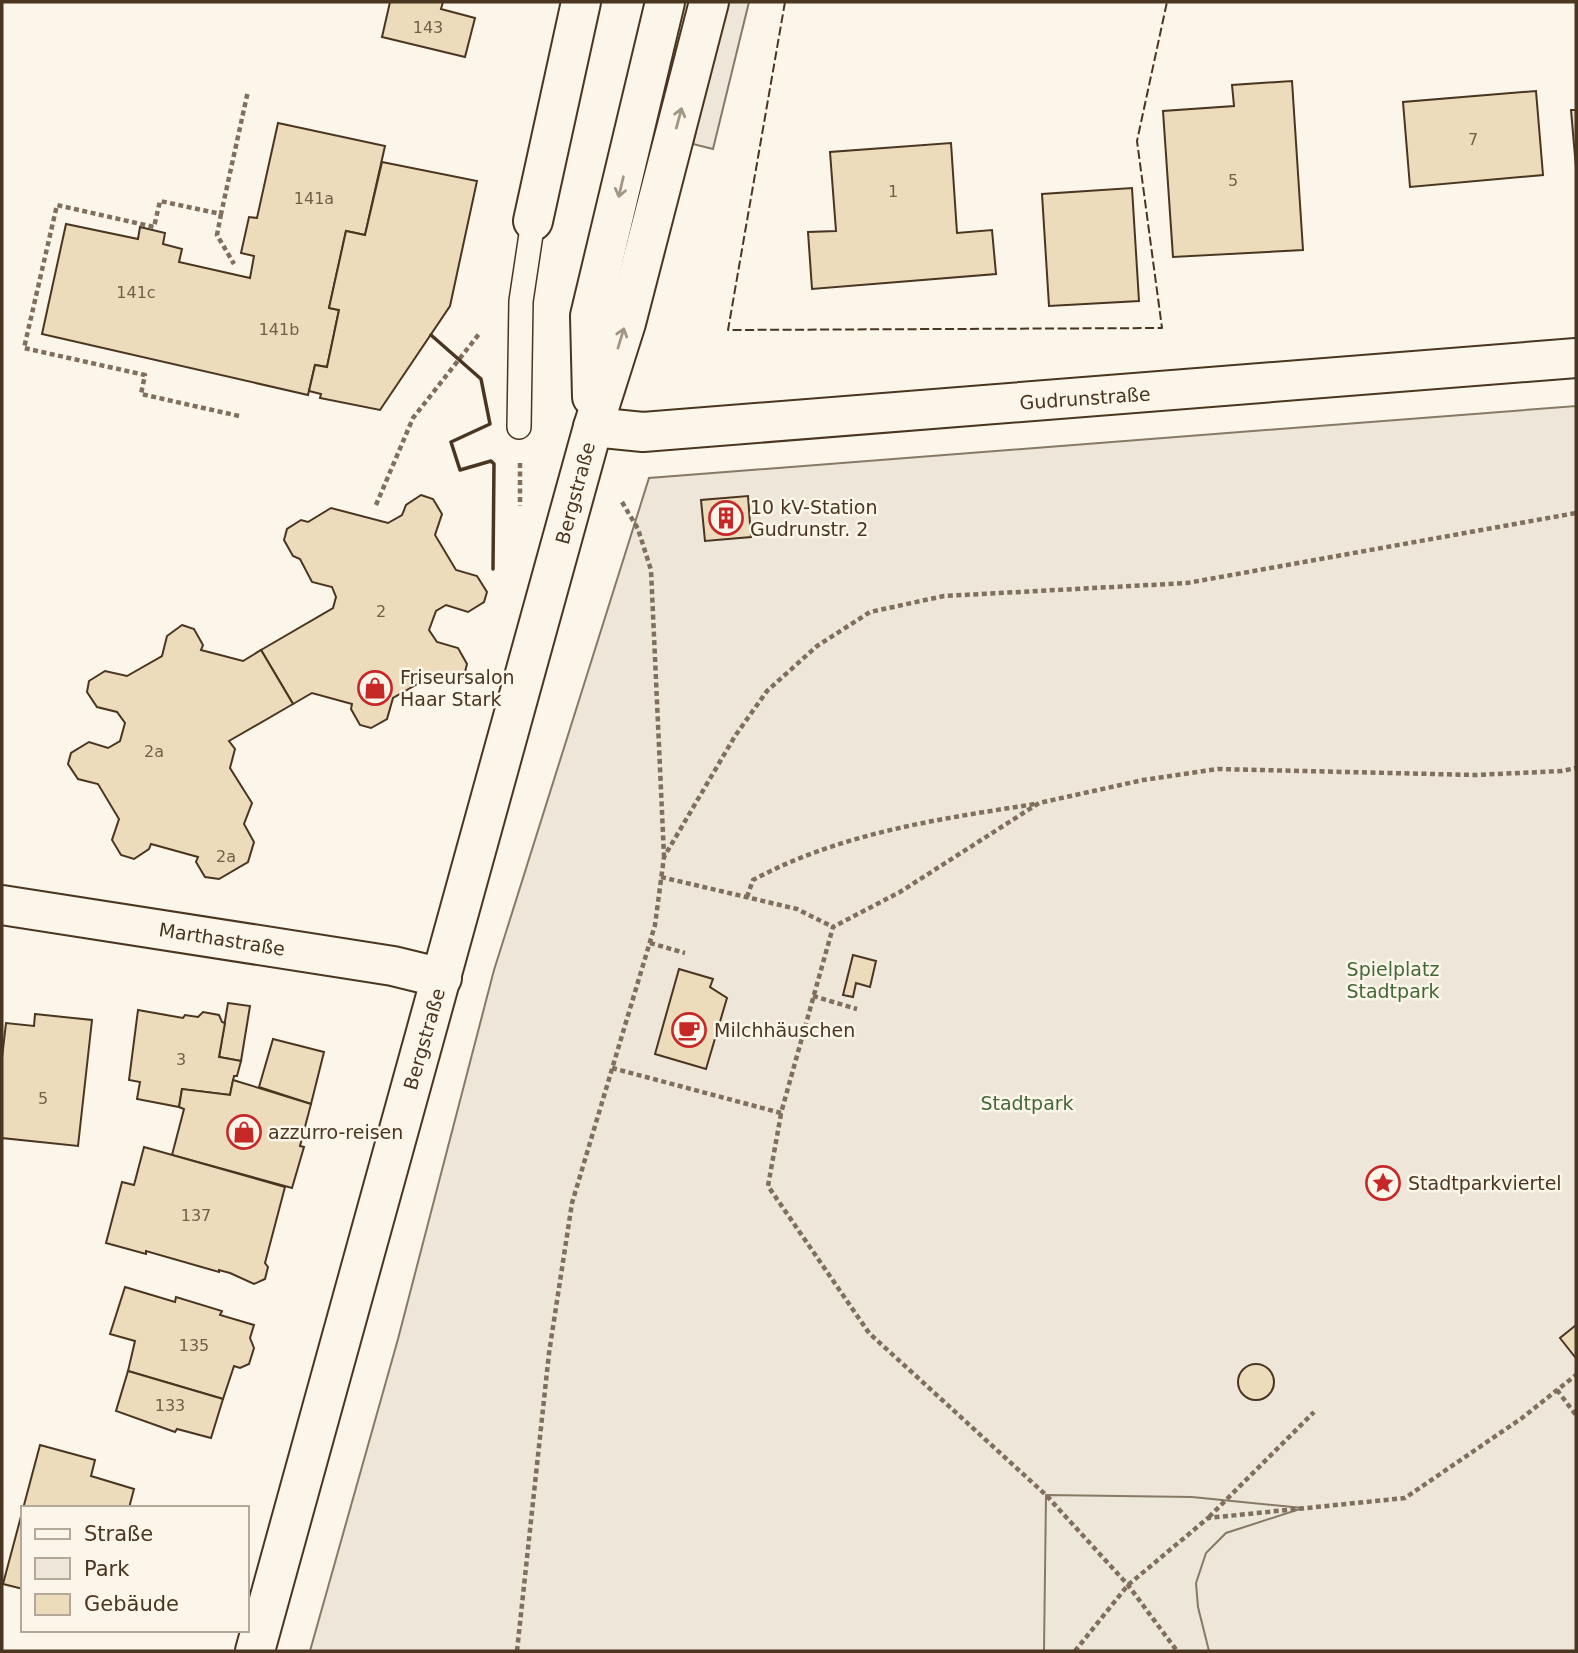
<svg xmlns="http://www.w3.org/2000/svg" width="1578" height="1653" font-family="'DejaVu Sans',sans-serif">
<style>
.green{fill:#ede6d9;stroke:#887966;stroke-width:2}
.parking{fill:#ede7d9;stroke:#887966;stroke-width:2}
.building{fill:#ecdcbc;stroke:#4a3520;stroke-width:2}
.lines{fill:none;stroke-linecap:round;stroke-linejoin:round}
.lane-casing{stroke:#4a3520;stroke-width:26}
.street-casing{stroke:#4a3520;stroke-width:42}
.secondary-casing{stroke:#4a3520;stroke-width:42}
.path{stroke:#7f6f5c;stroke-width:4.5;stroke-dasharray:5 3.5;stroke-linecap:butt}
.lane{stroke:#fbf6e9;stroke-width:23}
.street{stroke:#fbf6e9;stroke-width:38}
.secondary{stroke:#fbf6e9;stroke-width:38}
.fence{stroke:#4a3520;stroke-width:2;stroke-dasharray:9 3.5;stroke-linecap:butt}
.wall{stroke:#4a3520;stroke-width:3.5}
.oneway{stroke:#a29684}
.labels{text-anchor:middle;stroke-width:5;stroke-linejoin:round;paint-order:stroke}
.number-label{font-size:16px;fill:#725f47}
.street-label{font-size:19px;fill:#4a3520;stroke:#fbf6e9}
.poi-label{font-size:19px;fill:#4a3520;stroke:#fbf6e9;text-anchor:start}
.park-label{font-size:19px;fill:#436837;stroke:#fbf6e9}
</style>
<rect width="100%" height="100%" fill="#fbf6e9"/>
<!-- green -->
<g class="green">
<polygon points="726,2 749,2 713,149 693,144"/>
<polygon points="1576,406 1576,1651 310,1651 398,1339 494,970 649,478"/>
</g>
<!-- parking -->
<polygon class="parking" points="1046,1495 1192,1497 1303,1508 1226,1533 1206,1553 1196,1583 1198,1607 1209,1651 1044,1651"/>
<!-- building -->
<g class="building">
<polygon points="390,2 443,2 441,9 475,18 465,57 382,37"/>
<polygon points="1292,81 1303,250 1173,257 1163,111 1234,106 1232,85"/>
<polygon points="1536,91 1543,175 1410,187 1403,102"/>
<polygon points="1571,110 1576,110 1576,168"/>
<polygon points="278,123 385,146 365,235 346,231 329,308 339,310 327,367 315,365 308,395 42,334 66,224 138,239 140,227 165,233 163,244 182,249 179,262 250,278 254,256 241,253 249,217 257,218"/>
<polygon points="951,143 957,233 992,230 996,274 812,289 808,232 836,231 830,152"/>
<polygon points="382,162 477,181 450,306 380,410 320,398 321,394 309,391 315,365 327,367 339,310 329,308 346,231 365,235"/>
<polygon points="1132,188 1139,301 1049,306 1042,194"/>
<polygon points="421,495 433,499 442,514 435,535 456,570 477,576 487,592 484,602 468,612 446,605 436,611 429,630 437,642 458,648 467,664 464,676 448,683 428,678 393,698 387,719 371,728 360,725 351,709 352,704 312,693 293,704 261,650 333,608 336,597 332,587 312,582 300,559 293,556 284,540 287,529 301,520 308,522 331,508 388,523 402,515 406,505"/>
<polygon points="748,496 751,537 705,541 701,500"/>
<polygon points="182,625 194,629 203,645 201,650 243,661 261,650 293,704 229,741 235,749 230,768 252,803 244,824 254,842 248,862 219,879 205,877 196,862 198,857 151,844 149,849 134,859 121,855 112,840 119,819 98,784 78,779 68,764 71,753 89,742 108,748 120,741 125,723 117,712 97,707 87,692 89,681 105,671 127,676 162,656 167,636"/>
<polygon points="853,955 876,961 870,987 856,983 853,997 843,995"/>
<polygon points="679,969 713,979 710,987 727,998 706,1069 655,1054"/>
<polygon points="228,1003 250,1006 241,1061 219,1057"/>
<polygon points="138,1010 183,1018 185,1015 198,1017 203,1012 219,1015 222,1022 225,1023 219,1057 241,1061 237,1076 234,1076 230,1095 182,1089 179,1107 137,1099 140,1082 129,1080"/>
<polygon points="35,1014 92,1020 78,1146 2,1138 2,1058 6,1023 34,1026"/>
<polygon points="273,1039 324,1052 311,1104 259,1087"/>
<polygon points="233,1080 311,1104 300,1146 304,1147 292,1188 172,1155 184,1109 179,1107 182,1089 230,1095"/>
<polygon points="144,1147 285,1187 265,1263 268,1267 265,1279 254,1284 230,1273 219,1270 219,1272 146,1251 146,1254 106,1243 122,1182 134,1185"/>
<polygon points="125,1287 175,1302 176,1297 222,1311 220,1315 254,1325 250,1338 254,1348 249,1364 240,1368 234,1366 223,1399 128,1371 135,1341 110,1334"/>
<polygon points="1576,1325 1576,1357 1575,1357 1560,1338"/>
<circle cx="1256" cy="1382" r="18"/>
<polygon points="128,1371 223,1399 211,1438 177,1429 175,1432 116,1411"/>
<polygon points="40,1445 95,1460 91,1476 134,1489 129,1508 23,1508 23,1589 3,1584"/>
</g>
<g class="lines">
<!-- lane casing -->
<g class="lane-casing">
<polyline id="lane" points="519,427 521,301 533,221"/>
</g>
<!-- street casing -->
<g class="street-casing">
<g id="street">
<polyline points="533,221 581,2"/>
<polyline points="593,427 643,432 1576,358"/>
<polyline points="2,905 393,966 442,978"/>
</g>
</g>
<!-- secondary casing -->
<g class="secondary-casing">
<g id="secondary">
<polyline points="592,397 590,316 665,2"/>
<polyline points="255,1651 593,427 626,323 709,2"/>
</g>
</g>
<!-- path -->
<g class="path">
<polyline points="221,214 217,235 234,264"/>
<polyline points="239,416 141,394 145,375 24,348 57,205 154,227 160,201 221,214 248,91"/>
<polyline points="520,463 520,506"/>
<polyline points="622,502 638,529 651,570 664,856"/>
<polyline points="376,505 413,418 479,334"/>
<polyline points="661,877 797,909 833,927"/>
<path d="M747 897 753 880C840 833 939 819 1035 804"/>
<polyline points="650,943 685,953"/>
<polyline points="813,996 857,1009"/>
<polyline points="612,1068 781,1113 833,927 900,892 1039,803 1143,780 1218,769 1475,775 1562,771 1576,768"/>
<polyline points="781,1114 768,1186 869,1333 1046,1495 1128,1585 1177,1651"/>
<polyline points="1557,1390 1576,1415"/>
<polyline points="1209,1517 1314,1412"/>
<polyline points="517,1651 549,1353 572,1203 655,925 664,857 735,736 767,691 817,646 870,612 944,596 1187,583 1576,513"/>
<polyline points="1075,1651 1128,1585 1208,1518 1405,1498 1522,1418 1576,1375"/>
</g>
<!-- lane -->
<use href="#lane" class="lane"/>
<!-- street -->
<use href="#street" class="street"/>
<!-- secondary -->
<use href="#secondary" class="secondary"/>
<!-- fence -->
<polyline class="fence" points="785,2 728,330 1162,328 1137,141 1167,2"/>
<!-- wall -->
<polyline class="wall" points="431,335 481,379 490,424 451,442 460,470 491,461 494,464 493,569"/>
</g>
<!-- one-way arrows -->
<defs><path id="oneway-shaft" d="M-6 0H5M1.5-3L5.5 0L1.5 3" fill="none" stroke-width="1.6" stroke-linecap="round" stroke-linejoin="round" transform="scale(1.75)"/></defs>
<g class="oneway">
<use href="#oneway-shaft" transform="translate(679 118) rotate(-75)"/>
<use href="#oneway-shaft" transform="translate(621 187) rotate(103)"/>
<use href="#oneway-shaft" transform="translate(621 338) rotate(-73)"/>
</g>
<!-- icons -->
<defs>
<g id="building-ring" transform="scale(1.75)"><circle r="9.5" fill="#fbf6e9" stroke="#c62828" stroke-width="1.5"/><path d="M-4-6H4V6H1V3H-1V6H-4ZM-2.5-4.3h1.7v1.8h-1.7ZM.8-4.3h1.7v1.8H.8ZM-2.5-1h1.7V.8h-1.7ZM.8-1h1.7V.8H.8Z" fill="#c62828"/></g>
<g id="shop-ring" transform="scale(1.75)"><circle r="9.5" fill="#fbf6e9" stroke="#c62828" stroke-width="1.5"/><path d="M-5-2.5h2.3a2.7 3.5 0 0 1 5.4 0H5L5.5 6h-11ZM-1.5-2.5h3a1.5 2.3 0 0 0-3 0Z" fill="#c62828"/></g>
<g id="cafe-ring" transform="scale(1.75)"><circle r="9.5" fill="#fbf6e9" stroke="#c62828" stroke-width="1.5"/><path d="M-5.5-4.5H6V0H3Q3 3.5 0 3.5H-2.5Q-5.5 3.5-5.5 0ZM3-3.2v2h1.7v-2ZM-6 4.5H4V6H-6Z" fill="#c62828"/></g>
<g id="sight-ring" transform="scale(1.75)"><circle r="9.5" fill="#fbf6e9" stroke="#c62828" stroke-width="1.5"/><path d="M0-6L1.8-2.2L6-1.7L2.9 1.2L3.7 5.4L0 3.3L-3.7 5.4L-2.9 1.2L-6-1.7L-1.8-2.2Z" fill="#c62828"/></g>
</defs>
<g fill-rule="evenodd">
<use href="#building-ring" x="726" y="518"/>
<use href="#shop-ring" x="375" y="688"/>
<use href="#cafe-ring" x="689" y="1030"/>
<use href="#shop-ring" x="244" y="1132"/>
<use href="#sight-ring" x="1383" y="1183"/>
</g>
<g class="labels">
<!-- number labels -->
<g class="number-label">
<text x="428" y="33">143</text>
<text x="1473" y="145">7</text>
<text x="1233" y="186">5</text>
<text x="893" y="197">1</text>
<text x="314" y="204">141a</text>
<text x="136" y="298">141c</text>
<text x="279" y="335">141b</text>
<text x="381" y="617">2</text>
<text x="154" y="757">2a</text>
<text x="226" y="862">2a</text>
<text x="181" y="1065">3</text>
<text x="43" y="1104">5</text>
<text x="196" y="1221">137</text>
<text x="194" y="1351">135</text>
<text x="170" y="1411">133</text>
</g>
<!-- street labels -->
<g class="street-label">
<text transform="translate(1085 398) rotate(-4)" y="7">Gudrunstraße</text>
<text transform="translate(575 493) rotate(-75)" y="7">Bergstraße</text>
<text transform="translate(222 939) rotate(9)" y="7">Marthastraße</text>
<text transform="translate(424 1039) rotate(-74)" y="7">Bergstraße</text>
</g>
<!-- poi labels -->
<g class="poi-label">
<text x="750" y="514">10 kV-Station<tspan x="750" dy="22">Gudrunstr. 2</tspan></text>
<text x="400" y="684">Friseursalon<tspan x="400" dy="22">Haar Stark</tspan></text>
<text x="714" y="1037">Milchhäuschen</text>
<text x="268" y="1139">azzurro-reisen</text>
<text x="1408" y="1190">Stadtparkviertel</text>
</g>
<!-- park labels -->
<g class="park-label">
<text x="1393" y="976">Spielplatz<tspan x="1393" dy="22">Stadtpark</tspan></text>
<text x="1027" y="1110">Stadtpark</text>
</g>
</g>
<!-- border -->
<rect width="1578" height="1653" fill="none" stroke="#4a3520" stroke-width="7"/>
<!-- legend -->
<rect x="21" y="1506" width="228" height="126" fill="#fbf6e9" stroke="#b4a999" stroke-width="2"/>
<rect x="35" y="1529" width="35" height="10" fill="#fbf6e9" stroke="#b4a999" stroke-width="2"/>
<text x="84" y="1541" font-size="21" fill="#4a3520">Straße</text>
<rect x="35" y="1558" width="35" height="21" fill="#ede6d9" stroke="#b4a999" stroke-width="2"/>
<text x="84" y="1576" font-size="21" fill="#4a3520">Park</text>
<rect x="35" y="1594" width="35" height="21" fill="#ecdcbc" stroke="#b4a999" stroke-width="2"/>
<text x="84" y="1611" font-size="21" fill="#4a3520">Gebäude</text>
</svg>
